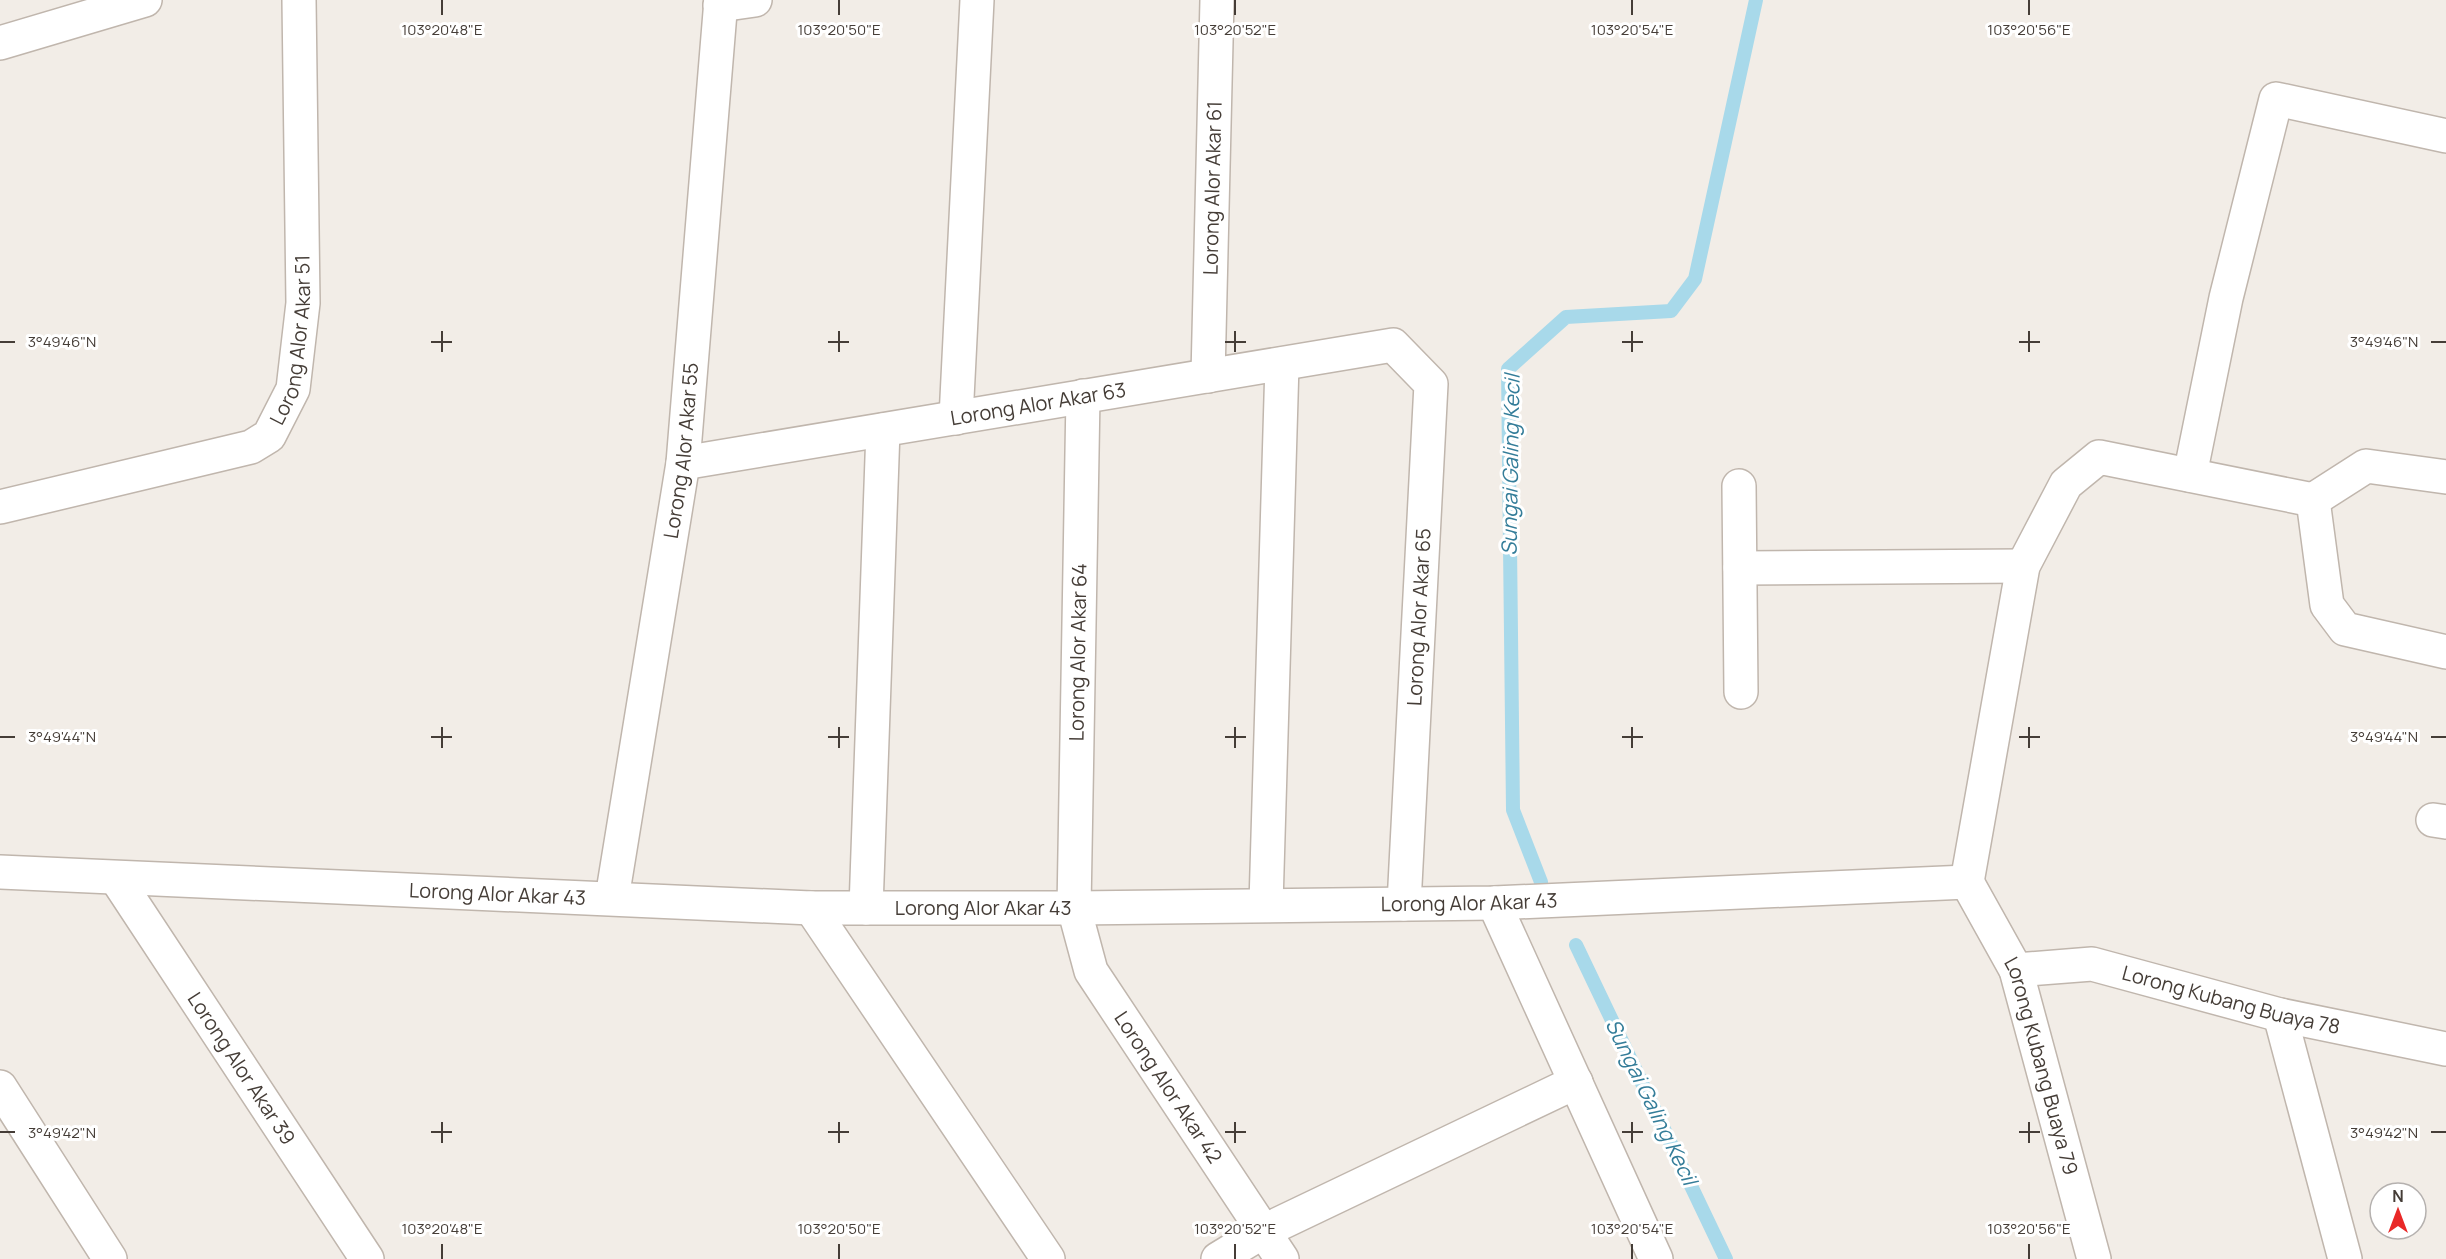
<svg xmlns="http://www.w3.org/2000/svg" width="2446" height="1259" font-family="Manrope,sans-serif">
<style>
.lines{fill:none;stroke-linecap:round;stroke-linejoin:round}
.stream{stroke:#a8d9ea;stroke-width:14}
.minor-casing{stroke:#c0b6ad;stroke-width:36}
.minor{stroke:#fff;stroke-width:33}
.ticks{fill:none;stroke:#453d37;stroke-width:2}
.labels{text-anchor:middle;stroke-width:6;stroke-linejoin:round;paint-order:stroke}
.street-label{font-size:20px;fill:#453d37;stroke:#fff}
.water-label{font-size:21px;font-style:italic;fill:#347d99;stroke:#fff}
.ticks-label{font-size:15px;text-anchor:middle;fill:#453d37;stroke:#fff;stroke-width:6;stroke-linejoin:round;paint-order:stroke}
</style>
<rect width="100%" height="100%" fill="#f2ede7"/>
<g class="lines">
<!-- stream -->
<g class="stream">
<polyline points="1541,882 1513,810 1508,369 1566,317 1671,311 1695,279 1756,0"/>
<polyline points="1576,945 1726,1259"/>
</g>
<!-- minor casing -->
<g class="minor-casing">
<g id="minor">
<polyline points="720,5 755,0"/>
<polyline points="0,43 145,0"/>
<path id="s1" d="M1208 376 1217 0"/>
<path id="s2" d="M1083 396 1074 908 1091 971 1282 1259"/>
<polyline points="956,418 977,0"/>
<path id="s3" d="M683 463 1393 345 1431 384 1404 904"/>
<polyline points="2190,475 2226,298 2276,99 2446,136"/>
<polyline points="1739,486 1741,692"/>
<polyline points="2313,500 2366,466 2446,477"/>
<path id="s4" d="M0 507 251 447 269 436 293 389 303 303 299 0"/>
<polyline points="1740,568 2023,566"/>
<polyline points="2433,820 2446,822"/>
<path id="s5" d="M0 872 811 908H1074L1494 903 1967 882"/>
<path id="s6" d="M116 878 367 1259"/>
<polyline points="1967,882 2023,566 2066,484 2099,457 2313,500 2327,605 2345,629 2446,652"/>
<path id="s7" d="M1967 882 2016 970 2094 1259"/>
<path id="s8" d="M612 898 683 463 721 0"/>
<polyline points="1494,903 1656,1259"/>
<polyline points="1266,904 1282,364"/>
<polyline points="811,908 1048,1259"/>
<polyline points="866,908 883,430"/>
<path id="s9" d="M2016 970 2092 964 2280 1015 2446 1049"/>
<polyline points="2280,1015 2345,1259"/>
<polyline points="0,1087 110,1259"/>
<polyline points="1218,1259 1264,1231 1576,1082"/>
</g>
</g>
<!-- minor -->
<use href="#minor" class="minor"/>
</g>
<!-- ticks -->
<path class="ticks" d="M442 0V15M839 0V15M1235 0V15M1632 0V15M2029 0V15M442 331V352M839 331V352M1235 331V352M1632 331V352M2029 331V352M0 342H15M431 342H452M828 342H849M1225 342H1246M1622 342H1643M2019 342H2040M2431 342H2446M442 727V748M839 727V748M1235 727V748M1632 727V748M2029 727V748M0 737H15M431 737H452M828 737H849M1225 737H1246M1622 737H1643M2019 737H2040M2431 737H2446M442 1122V1143M839 1122V1143M1235 1122V1143M1632 1122V1143M2029 1122V1143M0 1132H15M431 1132H452M828 1132H849M1225 1132H1246M1622 1132H1643M2019 1132H2040M2431 1132H2446M442 1244V1259M839 1244V1259M1235 1244V1259M1632 1244V1259M2029 1244V1259"/>
<g class="labels">
<!-- street labels -->
<g class="street-label">
<text dy="7" stroke="none"><textPath href="#s1" startOffset="188">Lorong Alor Akar 61</textPath></text>
<text dy="7" stroke="none"><textPath href="#s4" startOffset="380">Lorong Alor Akar 51</textPath></text>
<text dy="7" stroke="none"><textPath href="#s3" startOffset="360">Lorong Alor Akar 63</textPath></text>
<text dy="7" stroke="none"><textPath href="#s8" startOffset="453">Lorong Alor Akar 55</textPath></text>
<text transform="translate(1419 617) rotate(-87)" y="7">Lorong Alor Akar 65</text>
<text transform="translate(1078 652) rotate(-89)" y="7">Lorong Alor Akar 64</text>
<text dy="7" stroke="none"><textPath href="#s5" startOffset="498">Lorong Alor Akar 43</textPath></text>
<text dy="7" stroke="none"><textPath href="#s5" startOffset="1470">Lorong Alor Akar 43</textPath></text>
<text dy="7" stroke="none"><textPath href="#s5" startOffset="984">Lorong Alor Akar 43</textPath></text>
<text dy="7" stroke="none"><textPath href="#s9" startOffset="220">Lorong Kubang Buaya 78</textPath></text>
<text dy="7" stroke="none"><textPath href="#s7" startOffset="200">Lorong Kubang Buaya 79</textPath></text>
<text dy="7" stroke="none"><textPath href="#s6" startOffset="228">Lorong Alor Akar 39</textPath></text>
<text dy="7" stroke="none"><textPath href="#s2" startOffset="717">Lorong Alor Akar 42</textPath></text>
</g>
<!-- water labels -->
<g class="water-label">
<text transform="translate(1511 465) rotate(-89)" y="7">Sungai Galing Kecil</text>
<text transform="translate(1651 1102) rotate(64)" y="7">Sungai Galing Kecil</text>
</g>
</g>
<g class="ticks-label">
<text x="442" y="35">103°20'48"E</text>
<text x="839" y="35">103°20'50"E</text>
<text x="1235" y="35">103°20'52"E</text>
<text x="1632" y="35">103°20'54"E</text>
<text x="2029" y="35">103°20'56"E</text>
<text x="62" y="347">3°49'46"N</text>
<text x="2384" y="347">3°49'46"N</text>
<text x="62" y="742">3°49'44"N</text>
<text x="2384" y="742">3°49'44"N</text>
<text x="62" y="1138">3°49'42"N</text>
<text x="2384" y="1138">3°49'42"N</text>
<text x="442" y="1234">103°20'48"E</text>
<text x="839" y="1234">103°20'50"E</text>
<text x="1235" y="1234">103°20'52"E</text>
<text x="1632" y="1234">103°20'54"E</text>
<text x="2029" y="1234">103°20'56"E</text>
</g>
<!-- north arrow -->
<g transform="translate(2398 1211)"><circle r="28" fill="#ffffff" stroke="#b5b1af" stroke-width="1.5"/>
<path d="M0-4.5L10 22L0 15L-10 22Z" fill="#e92827"/>
<text y="-9" font-size="16" font-weight="bold" text-anchor="middle" fill="#453d37">N</text>
</g>
</svg>
